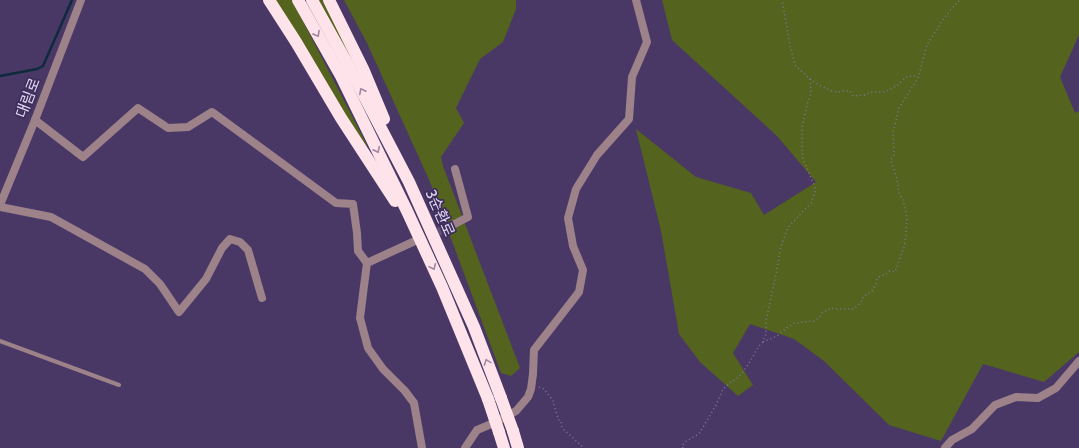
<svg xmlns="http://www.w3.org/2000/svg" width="1079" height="448" font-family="Cabin,'Noto Sans KR',sans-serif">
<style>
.green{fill:#54631d}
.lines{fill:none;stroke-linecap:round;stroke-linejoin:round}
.stream{stroke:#0e2a3d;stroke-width:2.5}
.street-tunnel{stroke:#60507b;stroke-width:8;stroke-dasharray:8 4;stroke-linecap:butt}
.path{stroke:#83759d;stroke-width:1.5;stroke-dasharray:1 3;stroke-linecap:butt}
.lane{stroke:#9d8289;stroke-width:4}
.street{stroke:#9d8289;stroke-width:8}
.highway{stroke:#ffe3ea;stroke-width:12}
.highway-bridge{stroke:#ffe3ea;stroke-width:12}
.oneway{stroke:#9f88a2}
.labels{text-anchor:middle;stroke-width:3.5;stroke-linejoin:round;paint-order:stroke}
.street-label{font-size:15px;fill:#e0d7f4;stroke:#3f2e5b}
</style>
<rect width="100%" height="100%" fill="#493866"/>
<!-- green -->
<g class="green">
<polygon points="274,0 292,0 367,145 364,147"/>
<polygon points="317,0 325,0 380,112"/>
<polygon points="344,0 516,0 516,9 503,42 480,59 456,108 464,123 441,157 443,166 520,368 511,376 501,373 430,182 367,43"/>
<polygon points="662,0 1079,0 1079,35 1060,77 1075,113 1079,111 1079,352 1044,382 983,364 941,441 889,425 824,361 794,339 750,324 733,353 753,385 738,396 700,362 679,334 661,231 636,129 696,177 751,193 764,215 816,182 777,136 672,40"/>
</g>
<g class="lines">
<!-- stream -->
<polyline class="stream" points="0,76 37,69 43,66 72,0"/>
<!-- street-tunnel -->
<polyline class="street-tunnel" points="416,241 447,228"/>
<!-- path -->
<g class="path">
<path d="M810 79C817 84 829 91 837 92 841 92 845 90 850 91L853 96 864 95 872 92H885L898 85 906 77 918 75"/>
<polyline points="763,342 777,336 788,327 794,323 814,321 820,317 822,313 831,308 836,309 854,309 862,301 863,297 872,291 876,284 877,279 879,277 888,273 889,271 895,272 904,247 906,235 906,228 907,218 903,200 899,194 897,179 892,164 891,159 894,155 893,132 896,121 899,108 918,78 927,45 942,21 952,8 960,0"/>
<path d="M539 387 544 389 554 402C554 408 557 414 559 420L561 421 562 428 584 448"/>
<polyline points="683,448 682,446 685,442 699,434 716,405 723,389 731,382 739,377 748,365 759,346 763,342 766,334 766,321 776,274 781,246 787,230 791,224 811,203 815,192 815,187 803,159 802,151 802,128 807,105 811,92 810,79 795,65 790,45 782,0"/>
</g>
<!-- lane -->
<polyline class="lane" points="0,341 119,385"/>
<!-- street -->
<g class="street">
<polyline points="35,120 83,157 138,108 168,128 188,127 212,112 336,203 353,204 357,233 358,251 367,263 364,286 360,318 368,348 383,369 405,391 414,403 422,448"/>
<polyline points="0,205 35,120 81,0"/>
<polyline points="0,207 51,217 145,269 160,284 179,312 206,279 222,248 230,239 240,242 248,250 262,298"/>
<polyline points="447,228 468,217 455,169"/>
<polyline points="367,263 415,241"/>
<polyline points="465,448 477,430 496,422 516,411 528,397 531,389 533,374 534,350 579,292 583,270 573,246 568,218 576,189 597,155 629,119 632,77 647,42 636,0"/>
<polyline points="945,448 952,440 972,429 995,405 1016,397 1038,398 1056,388 1079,361"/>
</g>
<!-- highway -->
<g class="highway">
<polyline points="269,0 296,42 341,118 395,201"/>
<polyline points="298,0 341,76 407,211 442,287 488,399"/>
<polyline points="312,0 348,65 409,182 474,327 501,398"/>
<polyline points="329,0 364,71 384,119"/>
<polyline points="513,431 518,448"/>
<polyline points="499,432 504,448"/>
</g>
<!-- highway-bridge -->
<g class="highway-bridge">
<polyline points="501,398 513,431"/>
<polyline points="488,399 499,432"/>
</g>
</g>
<!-- one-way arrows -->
<defs><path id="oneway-chevron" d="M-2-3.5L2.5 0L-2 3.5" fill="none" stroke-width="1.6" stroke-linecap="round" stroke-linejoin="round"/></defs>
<g class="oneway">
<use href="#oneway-chevron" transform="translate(317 34) rotate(61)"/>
<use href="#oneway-chevron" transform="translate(362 91) rotate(-117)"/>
<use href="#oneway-chevron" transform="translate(377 150) rotate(64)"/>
<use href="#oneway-chevron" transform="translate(433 267) rotate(66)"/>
<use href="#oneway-chevron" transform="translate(487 362) rotate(-111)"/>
</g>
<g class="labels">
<!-- street labels -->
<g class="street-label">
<text transform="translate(28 98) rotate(-69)" y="5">대림로</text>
<text transform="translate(440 213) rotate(66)" y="5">3순환로</text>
</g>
</g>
</svg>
